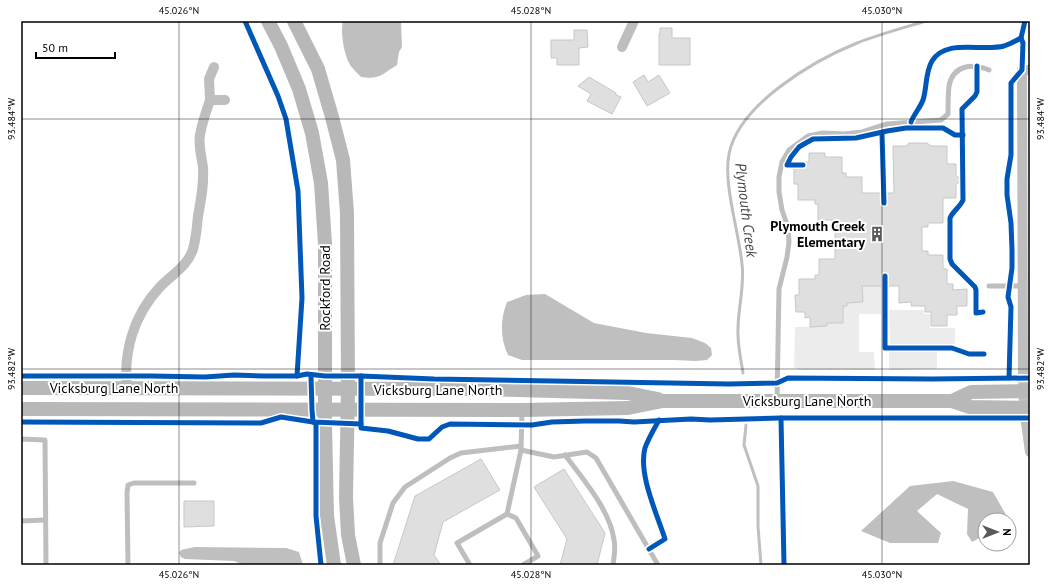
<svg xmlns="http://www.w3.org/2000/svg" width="1051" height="586" font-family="'PT Sans',sans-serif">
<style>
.green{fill:#ececec}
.water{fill:#bfbfbf}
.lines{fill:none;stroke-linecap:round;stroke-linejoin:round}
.stream{stroke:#bfbfbf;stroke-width:3}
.building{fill:#dfdfdf;stroke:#c7c7c7}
.service{stroke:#bebebe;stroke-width:5}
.minor{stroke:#bebebe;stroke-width:10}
.secondary{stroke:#b8b8b8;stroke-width:14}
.cycleway-casing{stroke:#fff;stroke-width:8}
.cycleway{stroke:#0057b8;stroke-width:5}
.ticks{fill:none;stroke:#000;stroke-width:1;stroke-opacity:0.45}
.labels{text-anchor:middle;stroke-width:4;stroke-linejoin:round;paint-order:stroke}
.poi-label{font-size:14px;font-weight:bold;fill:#000;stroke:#fff;text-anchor:end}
.street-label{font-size:14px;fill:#000;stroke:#fff}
.water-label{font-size:15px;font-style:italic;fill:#444;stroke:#fff}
.neatline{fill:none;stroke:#000;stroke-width:1.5}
.ticks-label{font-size:10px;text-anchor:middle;fill:#000}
</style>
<rect width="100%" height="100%" fill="#fff"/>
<!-- green -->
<g class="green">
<polygon points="862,286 883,286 884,314 859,314 859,352 874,352 875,370 800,370 794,367 795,327 827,326 827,323 843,323 843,306 847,306 847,303 863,302"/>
<polygon points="889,310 924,310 924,314 930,314 930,328 955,328 955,344 890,344"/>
<polygon points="889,352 937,352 937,369 889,370"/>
</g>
<!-- water -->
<g class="water">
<path d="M343 21H401L402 47 399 52 397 65C382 74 380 80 361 77 357 73 353 69 350 65 344 54 340 32 343 21Z"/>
<path d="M545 294 594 323 646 333 692 338 705 343 711 348 712 355 707 360 696 361 674 360H522L508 355C500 338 500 320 507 302L526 295Z"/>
<polygon points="953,481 993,492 1009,520 985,520 985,535 972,542 967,534 968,509 937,494 917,511 941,533 938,543 890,543 861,531 910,486"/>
<polygon points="195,547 286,548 299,552 303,565 244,565 234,561 185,559 181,557 179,553 181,550"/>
</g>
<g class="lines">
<!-- stream -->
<g class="stream">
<path d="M743 373C741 360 738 347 738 334 737 311 745 288 742 264 739 232 723 184 729 154 739 104 813 61 857 43 880 34 903 28 926 21"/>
<polyline points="746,425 744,445 758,486 758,526 761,565"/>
</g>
</g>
<!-- building -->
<g class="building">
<polygon points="660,28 672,28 672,38 690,38 690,65 659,65 659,34 660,34"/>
<polygon points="574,30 587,30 588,47 579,48 579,65 557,65 557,58 551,58 551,40 574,40"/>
<polygon points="644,75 648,82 659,75 670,93 647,106 633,82"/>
<polygon points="589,77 616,93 616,95 621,97 612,114 587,101 591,94 578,86"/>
<polygon points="909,143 927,143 931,146 947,146 947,164 956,164 956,175 961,180 956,185 956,198 943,198 943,223 928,223 928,227 922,227 922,251 928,251 928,255 943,255 943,269 947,269 947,284 953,284 953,290 967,289 967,306 957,306 957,315 947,315 947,326 931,326 931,312 925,312 925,306 911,306 911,302 899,303 899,286 862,286 863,302 847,303 847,306 843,306 843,323 827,323 827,326 810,327 810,317 805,318 805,312 796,312 795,295 799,295 799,279 815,279 815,275 819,275 819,259 835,259 835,220 818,220 818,204 815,204 815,200 798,200 798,184 794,184 794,168 803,168 803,162 809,162 809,153 825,153 825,157 842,157 842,173 846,173 846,177 862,177 862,193 894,193 893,146 906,146"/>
<polygon points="481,459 500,490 443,522 434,555 441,565 393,565 415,496"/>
<polygon points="564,469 605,533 597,565 560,565 567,539 534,487"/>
<polygon points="184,501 214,501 214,526 184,527"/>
</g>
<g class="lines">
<!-- service -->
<g class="service">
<polyline points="989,286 1023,286"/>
<path d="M777 400 779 289 787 257 789 242 788 227 782 210 779 192V177L782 162 789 150 808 136 823 133 844 134 862 132 887 124 941 120 948 114C948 105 948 95 949 86 953 65 972 63 989 70"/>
<polyline points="522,411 521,450 554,457 587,452 596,458 658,565"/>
<polyline points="21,439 45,440 46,565"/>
<path d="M565 455C583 479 610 510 614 540 616 548 614 557 613 565"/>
<polyline points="507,514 516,518 538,556 523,565"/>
<polyline points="21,521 45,520"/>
<polyline points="128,565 127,493 128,485 134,483 194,483"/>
<polyline points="380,565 380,543 393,503 405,487 450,458 461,453 521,446"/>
<polyline points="470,565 457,543 507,514 521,450"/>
</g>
<!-- minor -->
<g class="minor">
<polyline points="622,47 634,21"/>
<polyline points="1030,70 1022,70 1023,371 1024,408 1030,452"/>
<polyline points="210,100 209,79 214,67"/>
<path d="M127 388C123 352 134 315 159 288 171 275 188 266 193 249 196 239 197 227 198 216 201 200 204 185 203 168 202 158 198 145 200 135 202 123 206 112 210 100H225"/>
</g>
<!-- secondary -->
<g class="secondary">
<polyline points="268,21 281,46 299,89 312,133 321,183 325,244 325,424 327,516 334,565"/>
<polyline points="294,21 318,69 332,117 343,160 347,213 348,388 346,497 348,535 354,565"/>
<polyline points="21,388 478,389 628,393 658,399"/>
<polyline points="952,401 971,392 1030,391"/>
<polyline points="21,409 522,410 628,408 663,401 952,401 970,407 1030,408"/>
</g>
<!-- cycleway casing -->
<g class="cycleway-casing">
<g id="cycleway">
<polyline points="245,21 278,96 286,119 298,191 302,298 297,376"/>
<path d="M977 66V92L975 96 962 109 963 200C960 207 953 211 950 218V259L952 264 975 287 976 290V313L983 312"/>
<path d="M911 122C914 114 920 108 923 100 927 88 925 73 932 61 946 38 982 52 1004 46 1010 44 1016 41 1021 38L1025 21"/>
<polyline points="882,133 884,203"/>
<polyline points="803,165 787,165 791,157 799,147 804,144 813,139 856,138 887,131 906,128 943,128 955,135 963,135"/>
<polyline points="885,276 885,348 952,348 969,354 984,354"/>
<polyline points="21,376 151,376 205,377 234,375 264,376 297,376 307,374 325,376 361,376"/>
<polyline points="311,376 312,410 313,422 361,424"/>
<polyline points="1009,378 1011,307 1008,297 1012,268 1012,250 1011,223 1007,195 1007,179 1011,155 1011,83 1022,70 1023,43 1021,38"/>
<polyline points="1030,378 932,379 788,378 777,383 729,384 434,379 361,376 361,428 388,431 418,439 429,439 442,427 450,424 532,425 552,422 585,421 619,421 634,422 691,419 710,420 781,418 1030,418"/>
<polyline points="781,418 784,565"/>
<polyline points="21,422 261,423 281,417 313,422 316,424 316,516 321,565"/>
<path d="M649 549 665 539C657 514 638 474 645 448 648 439 654 429 659 420"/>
</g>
</g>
<!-- cycleway -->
<use href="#cycleway" class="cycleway"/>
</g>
<!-- ticks -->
<path class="ticks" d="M179 21V565M531 21V565M882 21V565M21 119H1030M21 369H1030"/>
<!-- icons -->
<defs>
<g id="building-bare" transform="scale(1.2)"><path d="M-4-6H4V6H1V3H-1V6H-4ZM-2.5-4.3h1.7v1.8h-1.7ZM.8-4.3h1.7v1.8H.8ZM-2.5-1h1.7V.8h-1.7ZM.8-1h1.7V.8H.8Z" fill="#595959" stroke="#fff" stroke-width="2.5" paint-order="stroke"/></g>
</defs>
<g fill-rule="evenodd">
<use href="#building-bare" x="877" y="234"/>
</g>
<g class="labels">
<!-- poi labels -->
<g class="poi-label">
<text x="865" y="231">Plymouth Creek<tspan x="865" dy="16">Elementary</tspan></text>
</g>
<!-- street labels -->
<g class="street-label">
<text transform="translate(325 288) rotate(-90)" y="5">Rockford Road</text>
<text x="114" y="393">Vicksburg Lane North</text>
<text x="438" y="395">Vicksburg Lane North</text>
<text x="807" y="406">Vicksburg Lane North</text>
</g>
<!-- water labels -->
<g class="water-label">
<text transform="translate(746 210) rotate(83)" y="5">Plymouth Creek</text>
</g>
</g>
<!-- border -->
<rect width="1051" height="586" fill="none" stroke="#ffffff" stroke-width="44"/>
<!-- north arrow -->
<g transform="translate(997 532) rotate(90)"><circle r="19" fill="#ffffff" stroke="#999999"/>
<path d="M0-3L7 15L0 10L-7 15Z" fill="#595959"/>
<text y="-6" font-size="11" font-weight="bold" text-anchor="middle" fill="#000000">N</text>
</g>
<!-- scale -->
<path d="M36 52v6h79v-6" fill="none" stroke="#000000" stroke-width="2"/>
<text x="42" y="52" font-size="12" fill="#000000" stroke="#ffffff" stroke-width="3" paint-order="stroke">50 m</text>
<rect x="22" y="22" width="1007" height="542" class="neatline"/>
<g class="ticks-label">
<text x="179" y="14">45.026°N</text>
<text x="531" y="14">45.028°N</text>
<text x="882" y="14">45.030°N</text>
<text transform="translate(1040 119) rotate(-90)" y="4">93.484°W</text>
<text transform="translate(11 119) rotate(-90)" y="4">93.484°W</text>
<text transform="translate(1040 369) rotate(-90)" y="4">93.482°W</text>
<text transform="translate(11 369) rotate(-90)" y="4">93.482°W</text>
<text x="179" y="578">45.026°N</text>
<text x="531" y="578">45.028°N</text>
<text x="882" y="578">45.030°N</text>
</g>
</svg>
